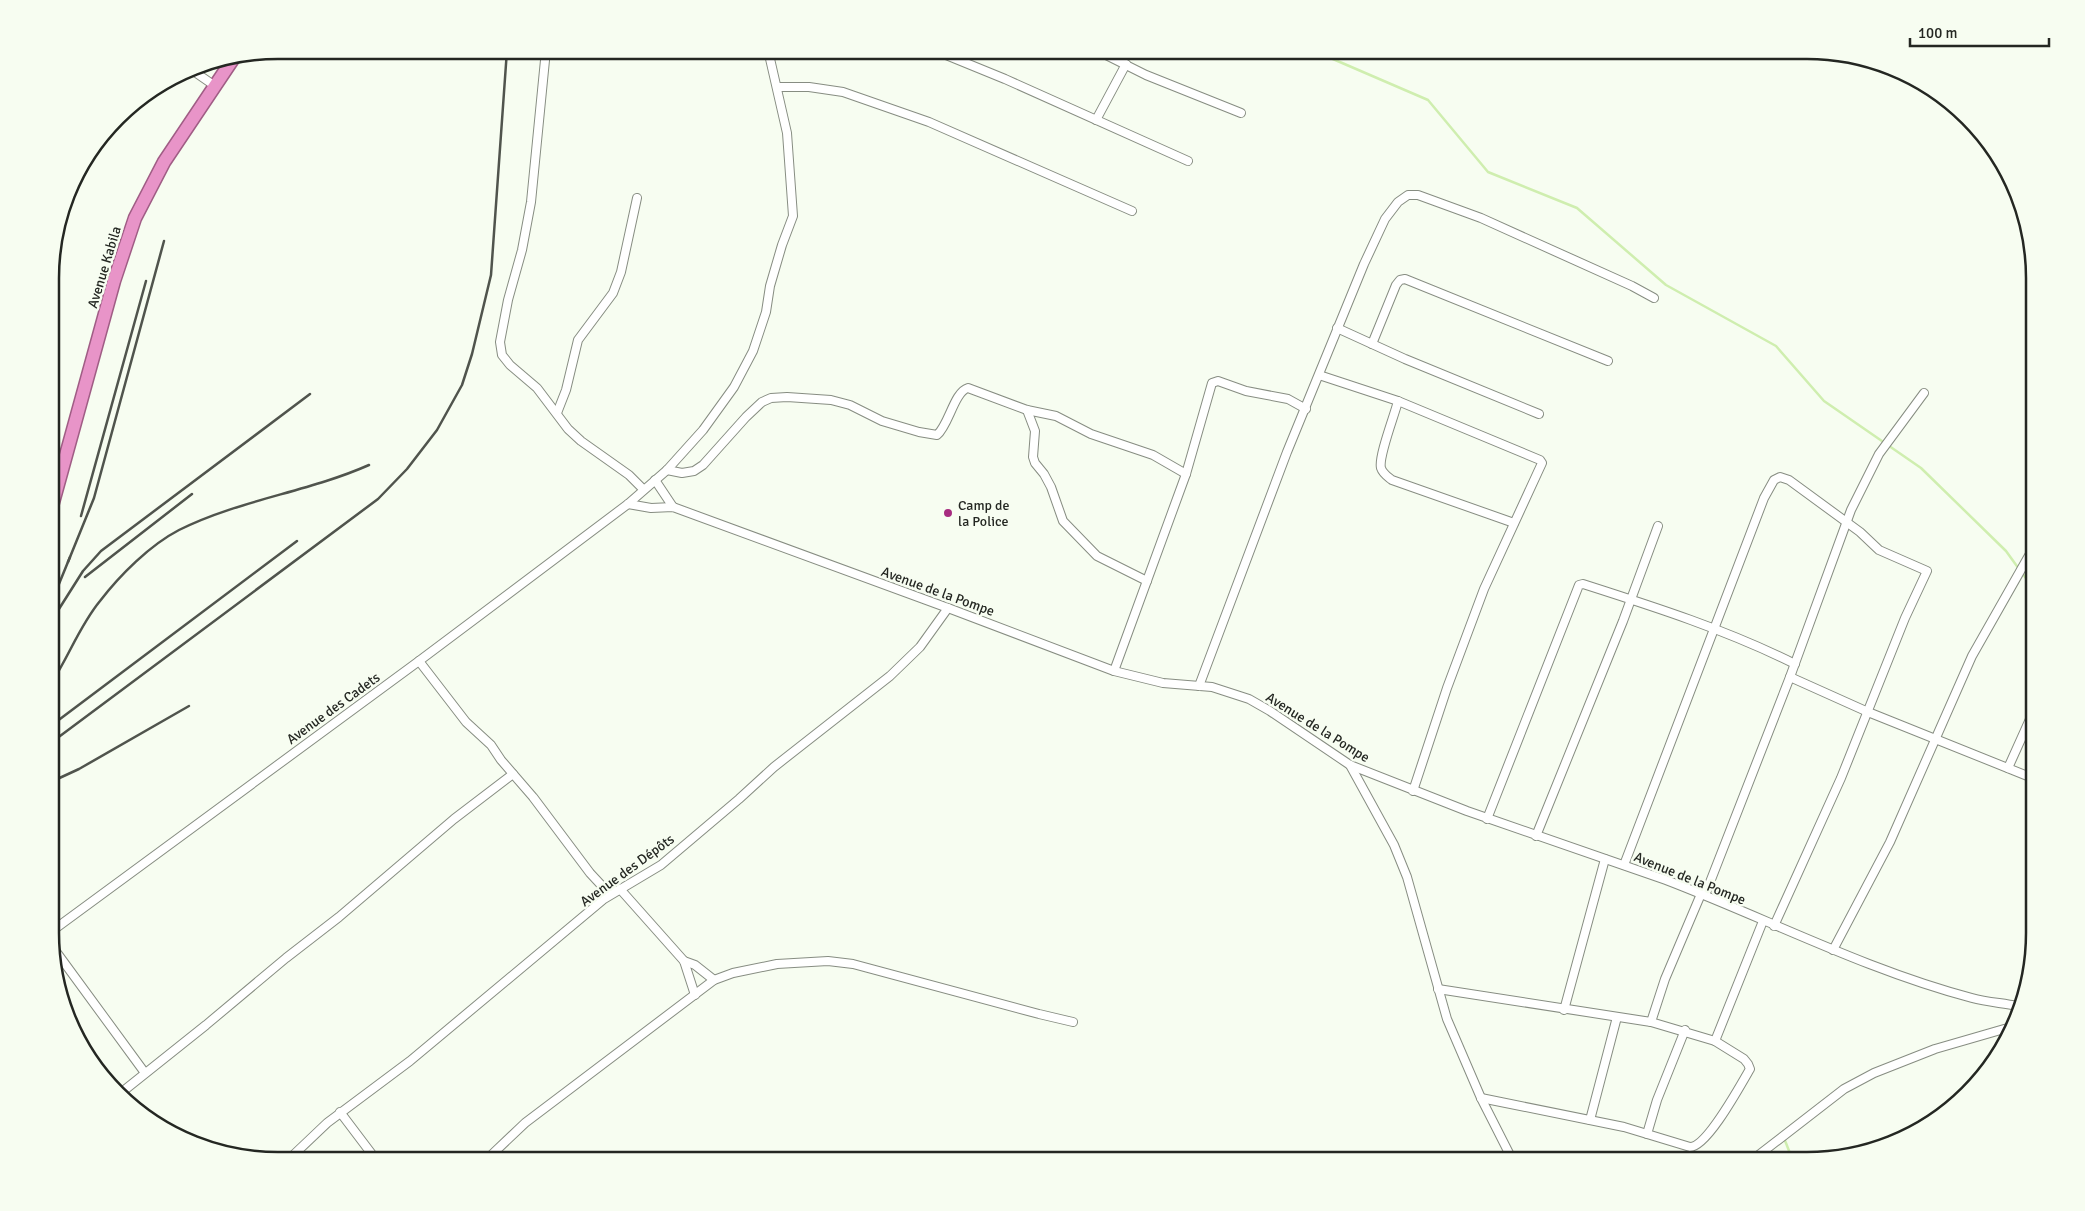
<svg xmlns="http://www.w3.org/2000/svg" width="2085" height="1211" font-family="Signika,sans-serif">
<style>
.lines{fill:none;stroke-linecap:round;stroke-linejoin:round}
.stream{stroke:#cfeeaf;stroke-width:2.5}
.minor-casing{stroke:#878d82;stroke-width:10}
.trunk-casing{stroke:#a05d85;stroke-width:15}
.minor{stroke:#fff;stroke-width:8}
.trunk{stroke:#e894c8;stroke-width:12}
.rail{stroke:#50544d;stroke-width:2.5}
.poi-dot{fill:#a72c80;stroke:#f7fdf1;stroke-width:2}
.labels{text-anchor:middle;stroke-width:5;stroke-linejoin:round;paint-order:stroke}
.street-label{font-size:14px;fill:#242722;stroke:#f7fdf1}
.poi-label{font-size:14px;fill:#242722;stroke:#f7fdf1;text-anchor:start}
.rim{fill:none;stroke:#242722;stroke-width:2.5}
</style>
<rect width="100%" height="100%" fill="#f7fdf1"/>
<g class="lines">
<!-- stream -->
<g class="stream">
<polyline points="1312,50 1428,100 1488,172 1577,208 1666,285 1776,346 1824,401 1921,468 2006,551 2019,569"/>
<polyline points="2022,573 2035,590"/>
<polyline points="1784,1138 1793,1161"/>
</g>
<!-- minor casing -->
<g class="minor-casing">
<g id="minor">
<polyline points="546,50 531,202 522,250 508,300 500,342 502,355 510,365 537,388 568,429 581,441 629,475 643,489"/>
<polyline points="934,50 1005,79 1188,161"/>
<polyline points="1096,50 1146,75 1241,113"/>
<polyline points="189,68 215,86"/>
<polyline points="777,87 809,87 843,92 929,122 1132,211"/>
<polyline points="1096,120 1126,64"/>
<polyline points="1337,328 1405,359 1539,414"/>
<polyline points="1372,344 1396,285 1400,280 1405,279 1608,361"/>
<polyline points="1319,375 1398,401 1540,460 1542,463 1484,589 1447,688 1413,791"/>
<path d="M1398 401C1395 414 1378 457 1381 468 1383 474 1387 476 1392 480L1514 523"/>
<polyline points="1027,410 1035,431 1033,457 1035,463 1044,474 1051,487 1063,521 1097,556 1147,581"/>
<polyline points="557,413 566,390 578,340 613,293 621,272 637,198"/>
<path d="M667 470 682 473 694 471 703 465 746 417 762 402 771 398 787 397 831 400 850 405 882 421 919 432 937 435C949 425 954 392 968 388L1027 410 1056 416 1091 434 1153 455 1186 474"/>
<polyline points="655,480 673,507"/>
<path d="M628 504 651 508 673 507 948 608 1114 671 1163 683 1212 687 1249 699 1270 711 1350 765 1467 811 1666 880C1768 919 1866 970 1972 998 1987 1002 2002 1003 2017 1006"/>
<polyline points="419,661 466,722 491,745 501,760 533,797 590,873 603,887 616,891"/>
<polyline points="1114,671 1186,474 1212,383 1218,381 1246,391 1288,399 1306,409"/>
<polyline points="1790,677 1868,712 2035,779"/>
<polyline points="1199,686 1287,452 1364,264 1385,219 1398,202 1408,195 1418,195 1481,218 1632,286 1654,298"/>
<polyline points="1350,765 1394,845 1407,877 1447,1019 1481,1098 1513,1161"/>
<polyline points="2008,768 2035,708"/>
<path d="M1487 819 1579 585 1583 584C1655 607 1727 630 1795 664"/>
<polyline points="1536,836 1623,621 1658,526"/>
<polyline points="1624,865 1764,498 1774,480 1780,477 1789,480 1860,532 1879,550 1927,571 1905,618 1841,778 1774,926"/>
<polyline points="620,889 684,961 695,995"/>
<polyline points="1705,895 1790,677 1851,510 1879,454 1924,393"/>
<polyline points="52,931 419,661 628,504 667,470 703,430 734,387 753,351 766,312 770,286 782,245 793,216 787,133 768,50"/>
<polyline points="52,946 145,1073"/>
<polyline points="1833,950 1890,842 1972,656 2035,545"/>
<polyline points="684,961 695,965 714,980"/>
<path d="M1438 989 1651 1022 1715 1041 1744 1059 1748 1064 1750 1069C1740 1086 1707 1147 1690 1147L1624 1127 1481 1098"/>
<polyline points="1564,1010 1605,859"/>
<polyline points="1651,1022 1665,979 1701,894"/>
<polyline points="1715,1041 1763,921"/>
<polyline points="122,1092 206,1025 286,958 339,917 454,819 513,774"/>
<polyline points="340,1112 371,1153 373,1161"/>
<polyline points="1590,1120 1617,1017"/>
<polyline points="1647,1134 1657,1100 1685,1030"/>
<polyline points="1898,1137 1930,1124"/>
<polyline points="287,1161 327,1123 410,1061 604,899 661,865 739,799 774,767 890,676 920,647 948,608"/>
<polyline points="485,1161 525,1123 714,980 733,973 777,964 828,961 853,964 1039,1014 1073,1022"/>
<polyline points="1751,1161 1844,1089 1874,1073 1935,1049 2011,1027"/>
</g>
</g>
<!-- trunk casing -->
<g class="trunk-casing">
<polyline id="trunk" points="52,506 114,281 135,218 164,162 233,59"/>
</g>
<!-- minor -->
<use href="#minor" class="minor"/>
<!-- trunk -->
<use href="#trunk" class="trunk"/>
<!-- rail -->
<g class="rail">
<polyline points="81,516 146,281"/>
<polyline points="68,562 94,498 164,241"/>
<polyline points="85,577 192,494"/>
<polyline points="52,601 70,557"/>
<polyline points="52,620 83,571 101,551 310,394"/>
<path d="M52 682C69 656 80 625 100 601 120 575 150 545 179 530 239 500 308 492 369 465"/>
<polyline points="52,725 297,541"/>
<polyline points="52,742 378,499 407,469 437,430 462,385 472,354 491,275 507,50"/>
<polyline points="53,781 79,769 189,706"/>
</g>
</g>
<!-- markers -->
<circle class="poi-dot" cx="948" cy="513" r="5"/>
<g class="labels">
<!-- street labels -->
<g class="street-label">
<text transform="translate(104 267) rotate(-73)" y="5">Avenue Kabila</text>
<text transform="translate(938 591) rotate(20)" y="5">Avenue de la Pompe</text>
<text transform="translate(333 708) rotate(-36)" y="5">Avenue des Cadets</text>
<text transform="translate(1318 727) rotate(32)" y="5">Avenue de la Pompe</text>
<text transform="translate(627 870) rotate(-36)" y="5">Avenue des Dépôts</text>
<text transform="translate(1690 878) rotate(22)" y="5">Avenue de la Pompe</text>
</g>
<!-- poi labels -->
<g class="poi-label">
<text x="958" y="510">Camp de<tspan x="958" dy="16">la Police</tspan></text>
</g>
</g>
<!-- crop -->
<path d="M0 0H2085V1211H0ZM278 59H1807A219 219 0 0 1 2026 278V933A219 219 0 0 1 1807 1152H278A219 219 0 0 1 59 933V278A219 219 0 0 1 278 59Z" fill="#f7fdf1" fill-rule="evenodd"/>
<path class="rim" d="M278 59H1807A219 219 0 0 1 2026 278V933A219 219 0 0 1 1807 1152H278A219 219 0 0 1 59 933V278A219 219 0 0 1 278 59Z"/>
<!-- scale -->
<path d="M1910 38v8h139v-8" fill="none" stroke="#242722" stroke-width="2.5"/>
<text x="1918" y="38" font-size="15" fill="#242722" stroke="#f7fdf1" stroke-width="4" paint-order="stroke">100 m</text>
</svg>
